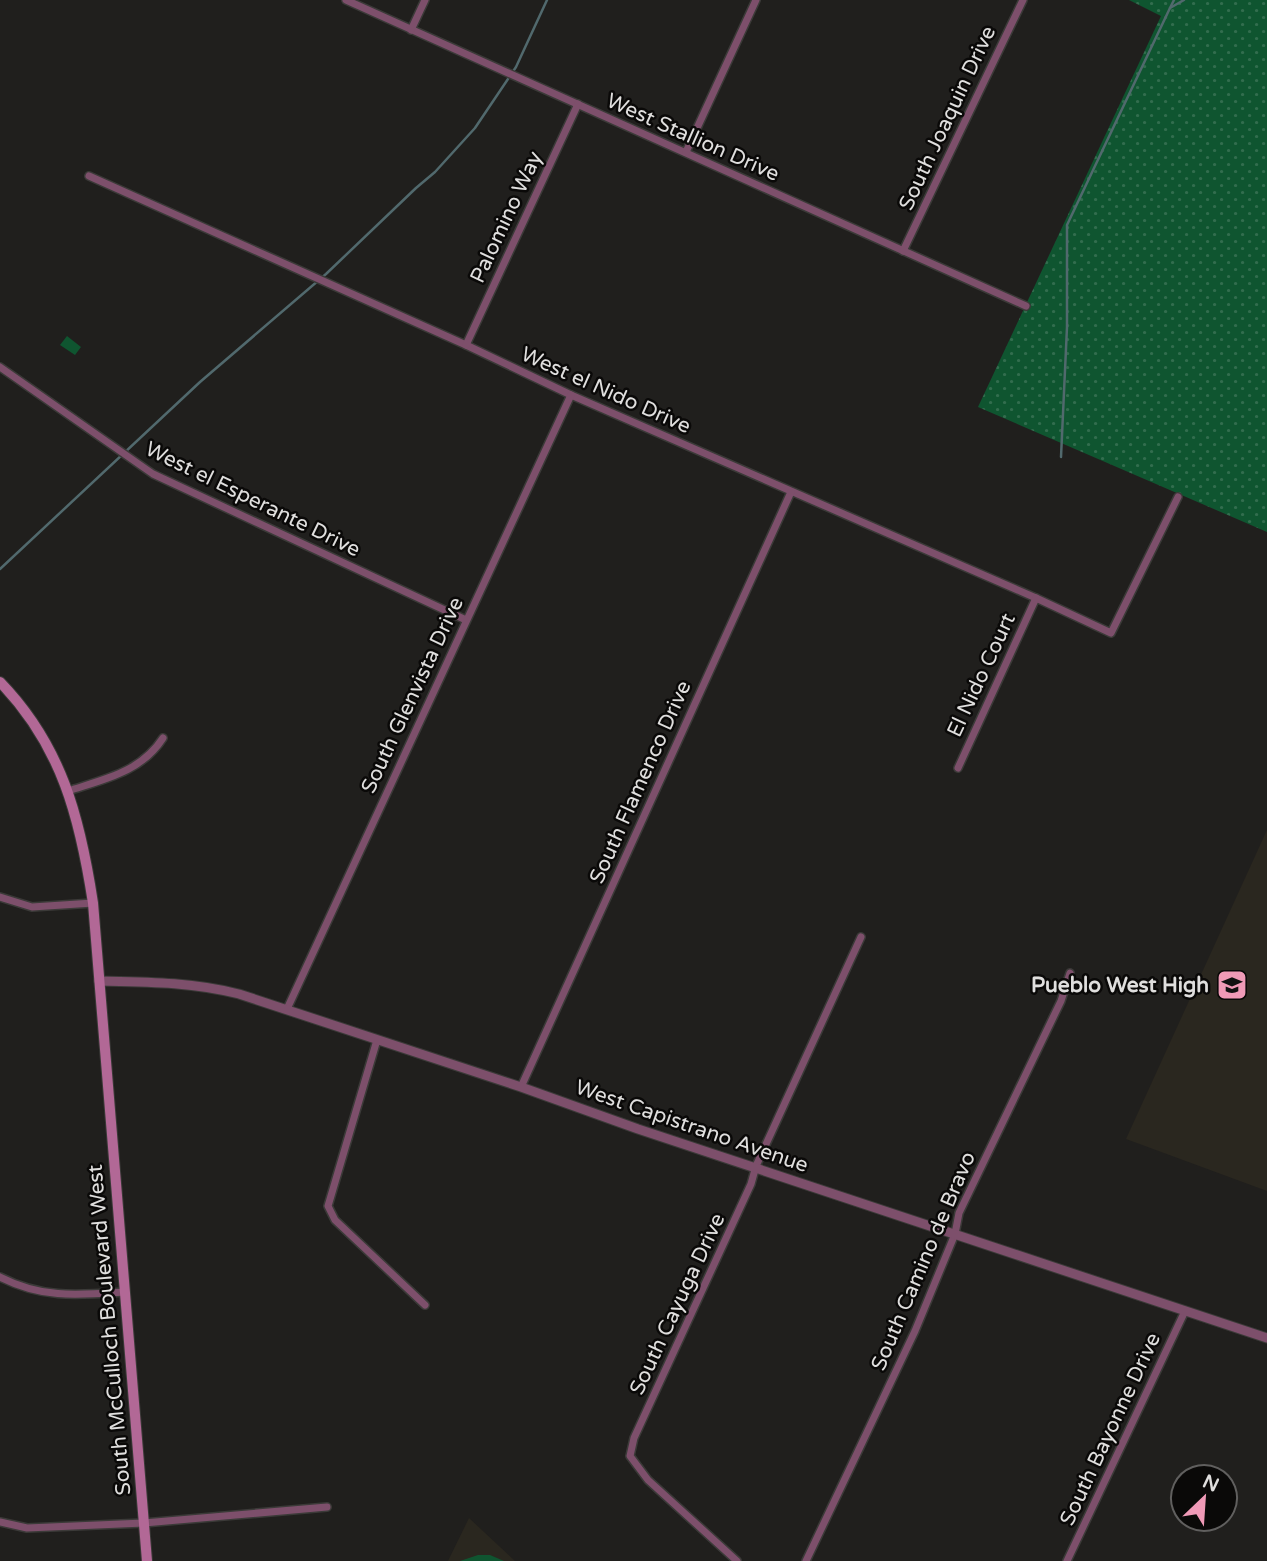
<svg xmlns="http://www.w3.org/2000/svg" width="1267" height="1561" font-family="'Varela Round',sans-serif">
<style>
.built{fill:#2a271f}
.grass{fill:url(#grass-dots)}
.park{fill:#0f5530}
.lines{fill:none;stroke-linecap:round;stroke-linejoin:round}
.stream{stroke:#51696d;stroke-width:2.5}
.minor-casing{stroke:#3b3a38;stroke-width:10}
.tertiary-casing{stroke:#3b3a38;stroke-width:11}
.secondary-casing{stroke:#3b3a38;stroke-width:12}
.minor{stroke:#7d4f6b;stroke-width:7}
.tertiary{stroke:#7d4f6b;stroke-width:9}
.secondary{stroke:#b26896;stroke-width:10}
.labels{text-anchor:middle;stroke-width:5;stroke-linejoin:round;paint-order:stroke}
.street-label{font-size:21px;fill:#e0dfde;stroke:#0a0908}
.poi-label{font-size:21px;font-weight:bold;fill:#e0dfde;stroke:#0a0908;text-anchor:end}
</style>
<defs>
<pattern id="grass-dots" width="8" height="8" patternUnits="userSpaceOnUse" patternTransform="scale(1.75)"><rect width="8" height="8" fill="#0f5530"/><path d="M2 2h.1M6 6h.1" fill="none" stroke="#326d4e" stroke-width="1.8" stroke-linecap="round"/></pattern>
</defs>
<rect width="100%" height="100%" fill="#201f1d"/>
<!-- built -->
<g class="built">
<polygon points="1267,830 1267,1191 1126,1139"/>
<polygon points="469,1518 515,1561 448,1561"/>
</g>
<!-- grass -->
<polygon class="grass" points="1129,0 1267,0 1267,532 978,407 1161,16"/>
<!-- park -->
<g class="park">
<polygon points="67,336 81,347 75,355 60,345"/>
<polygon points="478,1555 490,1555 504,1561 460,1561"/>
</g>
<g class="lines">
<!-- stream -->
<g class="stream">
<polyline points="1170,8 1174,0"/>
<polyline points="1061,457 1067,327 1067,225 1170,8 1184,0"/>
<polyline points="0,569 200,382 326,274 416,188 435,172 475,128 516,67 547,0"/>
</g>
<!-- minor casing -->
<g class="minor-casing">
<g id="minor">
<polyline points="346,0 1026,306"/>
<polyline points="411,30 425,0"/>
<polyline points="686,152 756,0"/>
<polyline points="89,176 466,345 571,395 1036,598 1111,633 1178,497"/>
<polyline points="903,251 1023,0"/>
<polyline points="466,345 578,104"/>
<polyline points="0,367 153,474 466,620"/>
<polyline points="958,768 1036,598"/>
<path d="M68 791C105 779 141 772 163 738"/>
<polyline points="0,897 32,907 93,903"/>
<polyline points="287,1009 571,395"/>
<polyline points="377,1040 328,1206 335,1220 425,1305"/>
<polyline points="521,1087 791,492"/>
<path d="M0 1277C43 1299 79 1295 125 1292"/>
<polyline points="0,1522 27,1528 144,1523 327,1507"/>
<polyline points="737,1561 648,1480 630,1456 634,1438 751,1184 756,1166 861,937"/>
<polyline points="806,1561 915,1331 955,1234 959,1213 1061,1001 1070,973"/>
<polyline points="1067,1561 1185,1311"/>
</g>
</g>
<!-- tertiary casing -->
<g class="tertiary-casing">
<path id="tertiary" d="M99 981C147 982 192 982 239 994L521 1087 638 1129 1267 1338"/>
</g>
<!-- secondary casing -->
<g class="secondary-casing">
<path id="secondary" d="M0 682C62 746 80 818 93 903L147 1561"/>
</g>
<!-- minor -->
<use href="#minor" class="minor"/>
<!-- tertiary -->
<use href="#tertiary" class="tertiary"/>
<!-- secondary -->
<use href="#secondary" class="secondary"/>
</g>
<!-- icons -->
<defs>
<g id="school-square" transform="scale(1.575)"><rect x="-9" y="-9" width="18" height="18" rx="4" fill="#f09ab7" stroke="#0a0908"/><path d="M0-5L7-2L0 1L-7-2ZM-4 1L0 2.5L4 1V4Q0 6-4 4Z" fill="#111"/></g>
</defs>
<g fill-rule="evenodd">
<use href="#school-square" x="1232" y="985"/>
</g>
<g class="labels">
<!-- street labels -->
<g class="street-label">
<text transform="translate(947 118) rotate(-65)" y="7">South Joaquin Drive</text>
<text transform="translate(693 137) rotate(24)" y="7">West Stallion Drive</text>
<text transform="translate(506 217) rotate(-65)" y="7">Palomino Way</text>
<text transform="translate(606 390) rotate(24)" y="7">West el Nido Drive</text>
<text transform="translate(253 499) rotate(26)" y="7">West el Esperante Drive</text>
<text transform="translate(981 675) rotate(-65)" y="7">El Nido Court</text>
<text transform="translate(412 695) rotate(-65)" y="7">South Glenvista Drive</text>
<text transform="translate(640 782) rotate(-66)" y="7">South Flamenco Drive</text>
<text transform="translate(692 1126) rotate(19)" y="7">West Capistrano Avenue</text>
<text transform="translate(923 1261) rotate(-67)" y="7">South Camino de Bravo</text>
<text transform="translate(677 1304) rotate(-65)" y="7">South Cayuga Drive</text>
<text transform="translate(109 1330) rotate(-95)" y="7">South McCulloch Boulevard West</text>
<text transform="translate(1110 1429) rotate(-65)" y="7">South Bayonne Drive</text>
</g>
<!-- poi labels -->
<g class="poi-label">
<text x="1209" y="992">Pueblo West High</text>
</g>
</g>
<!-- north arrow -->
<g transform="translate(1204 1498) rotate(25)"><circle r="33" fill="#0a0908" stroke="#605f5e" stroke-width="2"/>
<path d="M0-5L12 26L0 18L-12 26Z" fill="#f09ab7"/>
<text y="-10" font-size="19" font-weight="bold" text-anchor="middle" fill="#e0dfde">N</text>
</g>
</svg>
